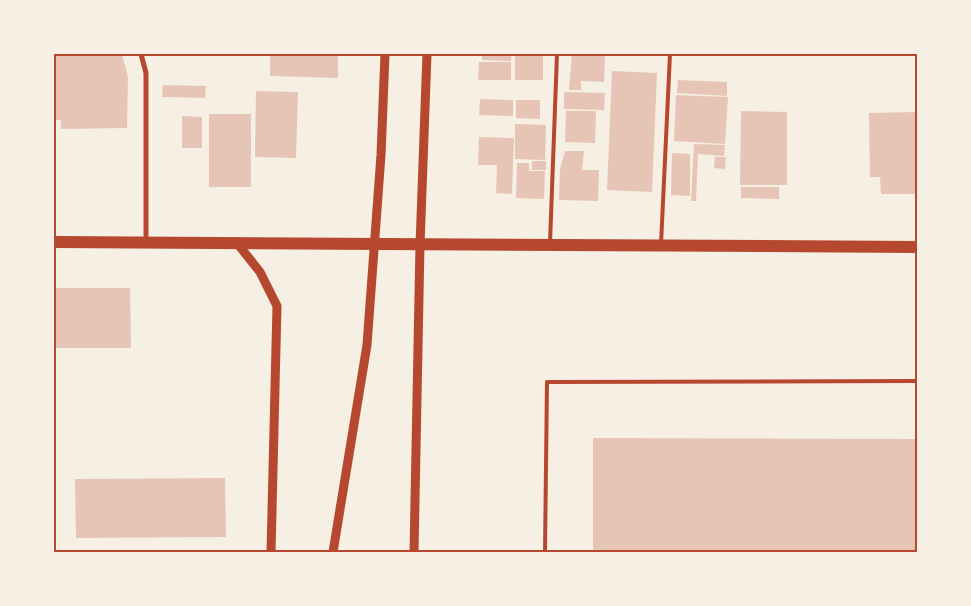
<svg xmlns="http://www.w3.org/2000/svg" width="971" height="606" font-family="'PT Sans Narrow',sans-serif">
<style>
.building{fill:#e6c5b7}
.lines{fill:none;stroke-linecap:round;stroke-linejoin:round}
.service{stroke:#b5482f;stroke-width:4}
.minor{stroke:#b5482f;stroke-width:5}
.tertiary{stroke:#b5482f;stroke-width:9}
.primary{stroke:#b5482f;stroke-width:12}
.neatline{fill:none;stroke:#b5482f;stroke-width:2}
</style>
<rect width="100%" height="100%" fill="#f6efe4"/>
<!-- building -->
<g class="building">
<polygon points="54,54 122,54 128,77 127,128 61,129 61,120 54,120"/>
<polygon points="270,54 338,54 338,78 270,76"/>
<polygon points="482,54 511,54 511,61 482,60"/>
<polygon points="515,54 543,55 543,80 515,80"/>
<polygon points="572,54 605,54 604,82 581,81 581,90 569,90"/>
<polygon points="479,62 511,62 511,80 478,80"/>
<polygon points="612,71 657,73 652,192 607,190"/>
<polygon points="678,80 727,82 727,96 677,93"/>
<polygon points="163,85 206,86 205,98 162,97"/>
<polygon points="256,91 298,92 296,158 255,157"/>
<polygon points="564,92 605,93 604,110 564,109"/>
<polygon points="676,95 728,97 725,144 674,141"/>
<polygon points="480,99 513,100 513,116 479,115"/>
<polygon points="516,100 540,100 540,119 516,118"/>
<polygon points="566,111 596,111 595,143 565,142"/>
<polygon points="741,111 787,112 787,185 740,185"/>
<polygon points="917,112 917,194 881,194 880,177 870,177 869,113"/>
<rect x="209" y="114" width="42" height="73"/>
<polygon points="182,116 202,117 202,148 182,148"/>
<polygon points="515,124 546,125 545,160 515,159"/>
<polygon points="479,137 514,138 512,194 496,193 497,165 478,165"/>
<polygon points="694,144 725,145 724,156 698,154 696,201 691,201"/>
<polygon points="565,151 584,151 582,170 599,170 598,201 559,200 560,169"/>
<polygon points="672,153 690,154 690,196 671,195"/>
<polygon points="715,157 726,157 725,169 714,168"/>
<rect x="532" y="161" width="14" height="9"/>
<polygon points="517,163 529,163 529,171 545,171 544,199 516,198"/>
<polygon points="741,187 779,187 779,199 741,198"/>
<polygon points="54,288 130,288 131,348 54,348"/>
<polygon points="593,438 917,439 917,552 593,552"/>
<polygon points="225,478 226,537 76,538 75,479"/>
</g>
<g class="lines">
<!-- service -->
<g class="service">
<polyline points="550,243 557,54"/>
<polyline points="661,244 670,54"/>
<polyline points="545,552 547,382 917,381"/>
</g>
<!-- minor -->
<polyline class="minor" points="141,54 146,73 146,242"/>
<!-- tertiary -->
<g class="tertiary">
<polyline points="237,243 260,272 277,306 271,552"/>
<polyline points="333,552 367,345 381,155 385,54"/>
<polyline points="414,552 420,245 427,54"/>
</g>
<!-- primary -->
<polyline class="primary" points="54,242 917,247"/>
</g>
<!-- border -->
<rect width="971" height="606" fill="none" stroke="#f6efe4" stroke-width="110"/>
<rect x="55" y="55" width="861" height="496" class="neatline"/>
</svg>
